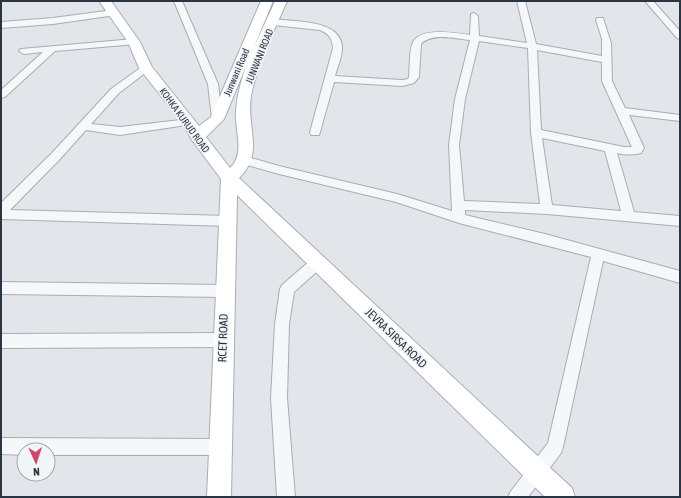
<svg xmlns="http://www.w3.org/2000/svg" width="681" height="498" font-family="'Asap Condensed',sans-serif">
<style>
.lines{fill:none;stroke-linecap:round;stroke-linejoin:round}
.street-casing{stroke:#a7adb5;stroke-width:2}
.secondary-casing{stroke:#a7adb5;stroke-width:2}
.street{fill:#f5f7f9;fill-rule:evenodd}
.secondary{fill:#fff;fill-rule:evenodd}
.labels{text-anchor:middle;stroke-width:3.5;stroke-linejoin:round;paint-order:stroke}
.far-street-label{font-size:10px;fill:#2a3543;stroke:#f2f5f8}
.street-label{font-size:12px;fill:#2a3543;stroke:#f2f5f8}
</style>
<rect width="100%" height="100%" fill="#e2e6eb"/>
<g class="lines">
<!-- street casing -->
<g class="street-casing">
<g id="street">
<polygon points="174,1 182,1 218,84 222,119 221,121 213,121 212,119 208,84"/>
<path d="M517 1H525L536 44 602 56V39L596 20 597 18H603L611 43 612 81 625 108 680 115V121L629 115 644 148 641 153C633 155 625 155 617 153L634 212 680 216V226L547 214 465 210V215L545 234 680 271V283L603 261 563 447 561 453 528 497H508L511 491 548 443 591 257 459 223 396 202 279 174 240 163 238 160 240 157 244 156 279 166 397 194 452 211 449 145 455 99 470 40C456 39 432 32 421 44L419 77 414 83 402 86 334 82 320 132 319 135H311L310 132 333 48C332 38 329 34 320 30L273 25 269 22 273 19C293 22 340 19 342 46 343 55 337 68 335 76L402 80 408 79 409 77C410 68 409 49 413 42 421 27 456 33 470 35L471 14 474 13 478 16 479 36 527 43ZM479 41 528 48 531 133 540 204 464 201 459 145 465 99ZM537 50 602 62V81L632 147H624L541 130ZM542 138 605 151 621 211 552 205Z"/>
<polygon points="645,1 653,1 680,31 680,39 677,38"/>
<polygon points="113,10 117,13 116,15 53,24 1,28 1,22 53,18"/>
<polygon points="134,39 137,40 139,42 137,44 55,51 5,97 1,98 1,90 43,52 24,54 19,51 21,49"/>
<polygon points="146,65 151,68 149,70 119,93 91,124 120,127 189,119 193,120 194,122 193,124 120,135 86,130 60,159 10,210 228,216 232,218 234,221 232,224 228,226 1,219 1,203 52,153 111,89 143,66"/>
<polygon points="317,258 322,259 324,263 322,267 294,292 289,324 287,398 295,497 277,497 271,398 275,324 280,289 282,285 312,259"/>
<polygon points="1,282 224,285 229,287 231,291 229,295 224,297 1,294"/>
<polygon points="224,333 229,335 231,340 229,345 224,347 1,348 1,334"/>
<polygon points="1,438 219,439 225,441 227,447 225,453 219,455 48,455 48,450 24,450 24,455 1,454"/>
</g>
</g>
<!-- secondary casing -->
<g class="secondary-casing">
<path id="secondary" d="M99 1H111L140 42 152 67 199 126 211 117 261 1H273L224 119 206 137 230 168C246 153 234 129 236 110 239 71 260 36 275 1H287C274 32 257 63 251 96 246 128 265 153 239 178L572 488 575 497H545L237 195 231 497H207L221 179 192 140 183 124 139 68 128 42Z"/>
</g>
<!-- street -->
<use href="#street" class="street"/>
<!-- secondary -->
<use href="#secondary" class="secondary"/>
</g>
<g class="labels">
<!-- far-street labels -->
<g class="far-street-label">
<text transform="translate(259 56) rotate(-68)" y="4">JUNWANI ROAD</text>
<text transform="translate(236 72) rotate(-67)" y="4">Junwani Road</text>
<text transform="translate(185 120) rotate(54)" y="4">KOHKA KURUD ROAD</text>
</g>
<!-- street labels -->
<g class="street-label">
<text transform="translate(223 338) rotate(-88)" y="4">RCET ROAD</text>
<text transform="translate(396 338) rotate(44)" y="4">JEVRA SIRSA ROAD</text>
</g>
</g>
<!-- border -->
<rect width="681" height="498" fill="none" stroke="#2a3543" stroke-width="4"/>
<!-- north arrow -->
<g transform="translate(36 462) rotate(177)"><circle r="19" fill="#f2f5f8" stroke="#a2a8b0"/>
<path d="M0-3L7 15L0 10L-7 15Z" fill="#ce4968"/>
<text y="-6" font-size="11" font-weight="bold" text-anchor="middle" fill="#2a3543">N</text>
</g>
</svg>
